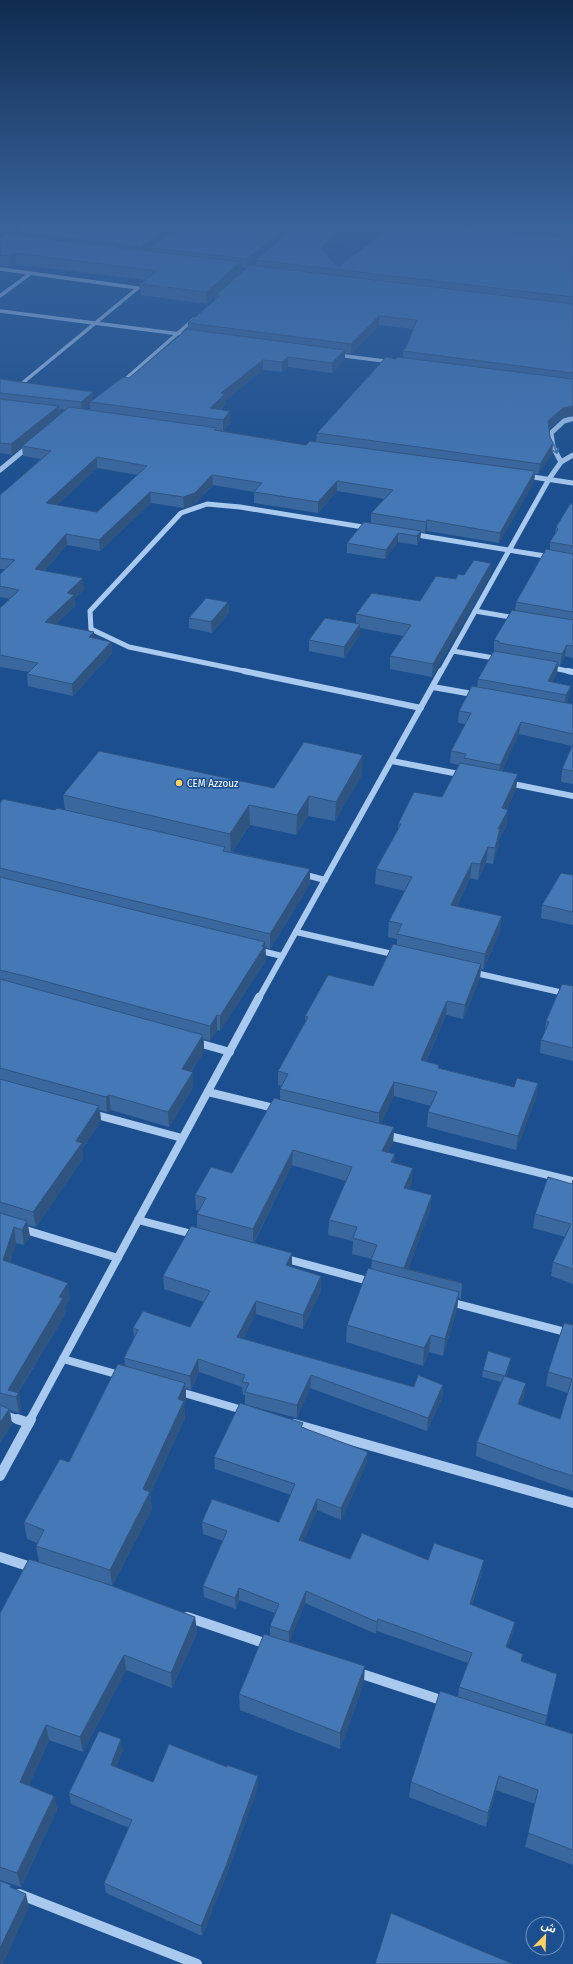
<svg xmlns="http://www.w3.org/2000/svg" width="573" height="1964" font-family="'Fira Sans Condensed','Noto Sans Arabic',sans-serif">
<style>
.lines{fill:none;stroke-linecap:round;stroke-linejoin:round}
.minor-far4{stroke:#a9c9ee;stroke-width:3.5}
.minor-far3{stroke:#a9c9ee;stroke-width:5}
.minor-far2{stroke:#a9c9ee;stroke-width:6}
.minor-far1{stroke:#a9c9ee;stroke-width:8}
.minor{stroke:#a9c9ee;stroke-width:10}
.wall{fill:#3a679d;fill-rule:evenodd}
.shaded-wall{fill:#305480}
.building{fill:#4478b7;stroke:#305480;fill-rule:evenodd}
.oneway{stroke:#4674ac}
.poi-dot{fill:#ffd166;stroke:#1b4f8f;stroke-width:1.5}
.labels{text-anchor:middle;stroke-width:3;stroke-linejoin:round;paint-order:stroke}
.poi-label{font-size:11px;fill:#fff;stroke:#1b4f8f;text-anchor:start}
</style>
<rect width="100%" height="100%" fill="#1b4f8f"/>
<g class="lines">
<!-- minor-far4 -->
<g class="minor-far4">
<polyline points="0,269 138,288 20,385"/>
<polyline points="0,296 31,273"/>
<polyline points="0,311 180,334"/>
<polyline points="337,355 392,362"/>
<polyline points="121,383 194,319"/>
<polyline points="568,420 573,418"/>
</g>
<!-- minor-far3 -->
<g class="minor-far3">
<polyline points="561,462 553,447 551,433 564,421 571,419"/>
<polyline points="0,470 29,446"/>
<polyline points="526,476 573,483"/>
<polyline points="411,534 551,557"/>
<polyline points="475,611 516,618"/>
<polyline points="453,651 500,659"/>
<polyline points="548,667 573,672"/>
<polyline points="249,672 129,647 91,629 90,611 181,513 207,504 240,507 369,528"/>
<polyline points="441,672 549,479 561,462 573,455"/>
</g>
<!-- minor-far2 -->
<g class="minor-far2">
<polyline points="244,671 421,708"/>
<polyline points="568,671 573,672"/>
<polyline points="433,687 478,695"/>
<polyline points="392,761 464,775"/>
<polyline points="508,783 573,796"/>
<polyline points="302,874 325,880"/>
<polyline points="296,932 397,955"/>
<polyline points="257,950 282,956"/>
<polyline points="471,972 573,995"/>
<polyline points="259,998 441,671"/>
</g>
<!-- minor-far1 -->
<g class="minor-far1">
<polyline points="195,1042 230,1052"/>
<polyline points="208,1092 278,1109"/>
<polyline points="93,1114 182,1138"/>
<polyline points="385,1135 573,1181"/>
<polyline points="138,1220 196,1235"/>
<polyline points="19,1228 118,1258"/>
<polyline points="283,1258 372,1282"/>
<polyline points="450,1302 573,1334"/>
<polyline points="63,1359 123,1376"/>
<polyline points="177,1391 246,1411"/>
<polyline points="0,1413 19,1420"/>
<polyline points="30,1420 259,997"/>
</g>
<!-- minor -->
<g class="minor">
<polyline points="17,1419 29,1423"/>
<polyline points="294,1424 573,1503"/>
<polyline points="0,1476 31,1419"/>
<polyline points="0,1557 34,1568"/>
<polyline points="187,1617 270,1645"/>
<polyline points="356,1672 447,1702"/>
<polyline points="19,1894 197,1964"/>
</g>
</g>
<!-- wall -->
<g class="wall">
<path d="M28 224H355L325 253 338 267 394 224H458L456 226 523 233 524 227 573 224V416L562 418 549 429 550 437 553 443 552 454 538 474H535L534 482 499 543 427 531 425 533 421 532 420 540 417 545 398 542 385 559 347 553V543L371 523V513L385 499 337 491 318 513 254 503V492L213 485 195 504 184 508 151 503 100 551 67 545 44 571 84 589 74 599 75 606 56 624 95 638 111 642 112 653 73 696 28 686 27 674 29 672 0 667V608L10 599 0 597V574L5 569H0V495L41 459 23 456 22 447 12 455 1 453H0V379L93 392V400L129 378 188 329V323L215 301V296L206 304 141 295 140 284 145 280 16 264 12 267 0 266V238L15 235 14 232ZM256 261V266L251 265 252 264ZM241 267 247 268 242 273ZM379 325 413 329 406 347 403 351V357L396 359 317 433 316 441 306 445 217 431V430L223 431 231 422 220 410 226 404V400L263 370 282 372 288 367 332 373 345 359V353L351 354ZM90 405V410L85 409ZM60 409 65 410 60 414ZM97 468 138 475 97 512 57 505Z"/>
<polygon points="573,504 573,658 565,656 560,666 558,665 557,673 552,682 571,686 569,697 566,703 573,704 573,784 561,782 562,769 572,746 519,734 502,771 516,790 507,809 507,825 499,839 499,845 493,864 486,863 478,880 470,878 457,906 500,932 483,970 481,969 480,978 463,1019 446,1015 426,1062 439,1065 439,1068 514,1087 538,1083 536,1098 516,1150 427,1127 428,1112 431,1106 394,1096 380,1124 394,1127 393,1143 388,1152 395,1154 394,1163 412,1183 409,1189 432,1195 430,1210 408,1269 462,1283 461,1299 458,1298 457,1309 443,1356 429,1352 423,1366 346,1342 347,1325 371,1269 372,1259 352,1254 353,1241 328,1235 329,1220 346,1181 292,1165 254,1243 292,1253 291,1267 321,1290 303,1329 256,1314 243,1339 414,1387 443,1385 442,1398 427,1431 310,1388 297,1418 247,1405 303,1427 367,1463 341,1520 317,1510 303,1542 350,1559 428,1560 482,1572 472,1605 515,1622 513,1633 507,1648 522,1661 557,1674 545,1725 573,1734 573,1865 525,1847 535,1804 496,1790 486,1827 409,1797 411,1782 458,1697 459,1687 468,1663 377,1631 376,1634 305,1603 289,1642 364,1682 340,1749 240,1710 239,1694 270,1636 270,1626 275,1613 239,1600 236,1609 204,1597 203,1586 223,1541 203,1534 202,1522 279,1522 291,1495 215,1469 214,1457 245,1405 245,1395 243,1395 242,1387 199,1372 191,1390 186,1388 186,1400 184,1405 185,1418 150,1494 152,1509 112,1586 195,1617 197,1633 172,1688 126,1670 83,1752 49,1740 29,1785 54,1796 57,1810 21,1887 0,1880 0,1613 39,1562 36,1546 37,1543 27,1539 24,1522 69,1462 125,1365 124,1358 134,1338 133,1328 190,1327 204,1302 164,1289 163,1276 197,1228 197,1214 199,1211 196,1210 195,1195 232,1173 280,1100 280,1089 281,1086 278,1085 278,1071 305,1024 305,1016 373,986 397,945 397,939 388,937 389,921 405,891 375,884 376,869 398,830 398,824 442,797 459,765 450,763 451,751 465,724 458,723 459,711 477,687 478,679 494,652 494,640 515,610 516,602 550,550 550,542 555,534 556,527"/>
<polygon points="491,563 490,576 432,677 390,669 390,656 403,636 360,628 360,635 344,658 309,651 309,640 356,623 356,614 420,601 456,579"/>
<polygon points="228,602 229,613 212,633 189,628 189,618"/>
<polygon points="362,774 335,821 308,816 296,835 250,825 232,852 310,869 310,884 270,949 265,947 266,957 265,958 265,962 220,1031 217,1030 210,1041 204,1039 204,1051 191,1072 193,1087 169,1127 111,1110 107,1112 100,1110 101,1121 82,1149 83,1158 36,1227 28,1225 30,1237 24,1245 16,1243 10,1262 70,1298 65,1307 66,1313 18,1393 19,1393 21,1409 19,1413 10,1410 12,1424 0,1443 0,803 55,810 65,810 63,795 274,788"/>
<polygon points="573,875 573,925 541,918 542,905"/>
<polygon points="573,986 573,1061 540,1053 541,1040 545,1032 546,1021"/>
<polygon points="573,1180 573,1284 551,1276 553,1262 565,1237 533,1228 535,1214 572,1184"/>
<polygon points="573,1325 573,1491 543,1481 476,1456 477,1442 501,1382 482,1377 483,1370 510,1364 506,1377 526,1383 524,1397 521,1405 560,1419 568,1393 546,1386 548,1372"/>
<polygon points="123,1750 116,1767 153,1782 258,1787 226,1876 202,1936 106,1893 104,1883 129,1828 71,1804 69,1793"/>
</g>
<!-- shaded-wall -->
<g class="shaded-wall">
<polygon points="172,224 184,224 150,248 150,249 141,255 141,247"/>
<polygon points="290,224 300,224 248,268 247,259"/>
<polygon points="347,224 355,224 321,257 321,248"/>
<polygon points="15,253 16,264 12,267 10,256"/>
<polygon points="241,262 242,273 206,304 206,292"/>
<polygon points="379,316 379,325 351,354 351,344"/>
<polygon points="345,350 345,359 332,373 332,363"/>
<polygon points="288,357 288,367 282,372 282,362"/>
<polygon points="263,360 263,370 226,400 226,404 210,419 210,408 221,393"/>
<polygon points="93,392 93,402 90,402 90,405 82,412 81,402"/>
<polygon points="59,406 60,416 22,446 22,447 12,455 11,444"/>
<polygon points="573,406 573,416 562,418 547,431 548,421 563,408"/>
<polygon points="230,411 231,422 223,431 223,420"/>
<polygon points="553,443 552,454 538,474 540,464"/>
<polygon points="97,457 97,468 48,514 46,503"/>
<polygon points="535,471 534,482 499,543 500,533"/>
<polygon points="212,475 213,485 195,504 184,508 183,497"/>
<polygon points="337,481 337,491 318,513 318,502"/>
<polygon points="150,492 151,503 100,551 99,540"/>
<polygon points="427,520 427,531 425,533 426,522"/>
<polygon points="421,531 420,540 417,545 417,536"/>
<polygon points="398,533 398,542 385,559 386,550"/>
<polygon points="66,534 67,545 36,580 35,569"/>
<polygon points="491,563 490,576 432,677 433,664"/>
<polygon points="83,578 84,589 74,599 75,606 46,634 45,622 67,593"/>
<polygon points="228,602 229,613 212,633 211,622"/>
<polygon points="360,624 360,635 344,658 344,647"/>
<polygon points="94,632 95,644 89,637"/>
<polygon points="111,642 112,653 73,696 72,684"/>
<polygon points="567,645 565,656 560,666 562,654"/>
<polygon points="558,662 557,673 547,692 548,681"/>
<polygon points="571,686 569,697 564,706 566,695"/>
<polygon points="521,722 519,734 499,777 500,765"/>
<polygon points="363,755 362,774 335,821 336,802"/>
<polygon points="518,774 516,790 500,823 502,808"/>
<polygon points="309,796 308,816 296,835 297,815"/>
<polygon points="249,805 250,825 231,853 230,834"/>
<polygon points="508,810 507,825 499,839 499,845 493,864 498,829"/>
<polygon points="488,847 486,863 478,880 480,864"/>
<polygon points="472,863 470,878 450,921 451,905"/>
<polygon points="310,869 310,884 270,949 270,934"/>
<polygon points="502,916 500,932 483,970 485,954"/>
<polygon points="265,942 266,957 265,958 265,962 220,1031 220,1016"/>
<polygon points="481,964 480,978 463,1019 465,1005"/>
<polygon points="447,1001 446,1015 420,1075 421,1060"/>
<polygon points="217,1015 217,1030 210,1041 210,1026"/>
<polygon points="203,1035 204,1051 183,1084 182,1069"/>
<polygon points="193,1072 193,1087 169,1127 168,1112"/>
<polygon points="394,1082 394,1096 379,1128 379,1113"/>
<polygon points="538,1083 536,1098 516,1150 518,1136"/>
<polygon points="109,1095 111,1110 107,1112 106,1097"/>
<polygon points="99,1106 101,1121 82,1149 83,1158 36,1227 33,1212 76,1141"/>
<polygon points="394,1127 393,1143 381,1166 382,1151"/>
<polygon points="293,1150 292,1165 253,1244 253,1229"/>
<polygon points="395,1154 394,1170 391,1162"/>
<polygon points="413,1168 412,1183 403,1203 404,1188"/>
<polygon points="432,1195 430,1210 408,1269 404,1268"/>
<polygon points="27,1221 30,1237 24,1245 22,1230"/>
<polygon points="14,1227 16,1243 6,1275 3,1260"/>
<polygon points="292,1253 292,1266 286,1279 286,1265"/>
<polygon points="321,1276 321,1290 303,1329 303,1315"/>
<polygon points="68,1283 70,1298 65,1307 66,1313 15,1397 8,1390 59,1297"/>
<polygon points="459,1292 457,1309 443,1356 445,1339"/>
<polygon points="256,1301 256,1314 237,1351 237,1337"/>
<polygon points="431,1335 429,1352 423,1366 424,1348"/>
<polygon points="511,1358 510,1364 504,1383 505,1377"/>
<polygon points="198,1359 199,1372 191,1390 190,1376"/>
<polygon points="311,1375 310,1388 297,1418 297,1405"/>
<polygon points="185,1383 186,1400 184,1405 185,1418 150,1494 152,1509 112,1586 110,1570 143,1489 178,1399"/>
<polygon points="526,1383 524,1397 516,1418 518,1404"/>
<polygon points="443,1385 442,1398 427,1431 428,1418"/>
<polygon points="19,1393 21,1409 19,1413 16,1397"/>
<polygon points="9,1409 12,1424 0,1443 0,1423"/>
<polygon points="368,1452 367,1463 341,1520 341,1508"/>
<polygon points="317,1499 317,1510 299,1552 299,1540"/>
<polygon points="484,1560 482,1572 468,1615 470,1604"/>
<polygon points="239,1588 239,1600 236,1609 235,1598"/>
<polygon points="306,1591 305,1603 289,1644 289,1632"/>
<polygon points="195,1617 197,1633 172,1688 171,1673"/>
<polygon points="378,1619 377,1631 376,1634 377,1622"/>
<polygon points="515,1622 513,1633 504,1659 506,1647"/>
<polygon points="124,1655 126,1670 83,1752 80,1737"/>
<polygon points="365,1666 364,1682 340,1749 340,1733"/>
<polygon points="46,1725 49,1740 24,1797 20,1782"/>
<polygon points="121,1739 123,1750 113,1775 111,1765"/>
<polygon points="258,1776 258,1787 226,1876 202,1936 201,1926"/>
<polygon points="499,1776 496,1790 486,1827 488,1813"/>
<polygon points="54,1796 57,1810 21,1887 17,1873"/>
<polygon points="26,1894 29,1908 3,1964 0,1964 0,1948"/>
</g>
<!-- building -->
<g class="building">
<polygon points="28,224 172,224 141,247 14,232"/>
<polygon points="182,224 290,224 247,259 150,248"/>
<polygon points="298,224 347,224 321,248 338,267 394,224 436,224 573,239 573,297 256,260"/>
<polygon points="526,224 573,224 573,232 524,227"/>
<polygon points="8,234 241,262 206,292 140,284 157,271 15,253 10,256 0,255 0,238"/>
<polygon points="250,265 573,304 573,373 403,351 406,347 417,320 379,316 351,344 188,323 220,296 215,296"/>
<polygon points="187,329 345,350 332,363 288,357 282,362 263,360 221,393 225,394 210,408 230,411 223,420 90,402 123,377 129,378"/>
<polygon points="386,357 396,359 398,357 573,379 573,406 563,408 548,421 550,437 553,443 540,464 317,433"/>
<polygon points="0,379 93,392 81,402 0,393"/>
<polygon points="0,399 59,406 11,444 0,443"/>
<path d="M69 407 217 428 214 430 306 445 310 441 535 471 500 533 427 520 426 522 371 513 393 490 337 481 318 502 254 492 262 483 212 475 195 493 183 497 150 492 99 540 66 534 35 569 83 578 67 593 74 595 45 622 94 632 89 637 111 642 72 684 27 674 38 663 0 655V608L19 590 0 586V574L15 560 0 558V495L51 451 22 446ZM97 457 147 466 97 512 46 503Z"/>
<polygon points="570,504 573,504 573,546 550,542 558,529 556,527"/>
<polygon points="364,522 421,531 417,536 398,533 386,550 347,543"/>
<polygon points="546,549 573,554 573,612 516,602"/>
<polygon points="474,560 491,563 433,664 390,656 411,625 356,614 372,593 420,601 436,576 456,579 458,574 464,575"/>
<polygon points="206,598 228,602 211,622 189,618"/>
<polygon points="512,610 573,620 573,646 567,645 562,654 499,643 499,641 494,640"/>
<polygon points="325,618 360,624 344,647 309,640"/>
<polygon points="494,651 558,662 548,681 571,686 566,695 478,679"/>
<polygon points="472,686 573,704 573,734 521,722 500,765 464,758 466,754 451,751 471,713 459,711"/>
<polygon points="304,742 363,755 336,802 309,796 297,815 249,805 230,834 63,795 99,751 274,788"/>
<polygon points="573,744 573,771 562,769"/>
<polygon points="460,763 518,774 502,808 508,810 498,829 500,829 495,848 488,847 480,864 472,863 451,905 502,916 485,954 397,934 402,924 389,921 412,877 376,869 401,824 398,824 414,792 442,797"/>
<polygon points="3,799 55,810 57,808 225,847 223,851 310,869 270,934 0,868 0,803"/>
<polygon points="561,873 573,875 573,912 542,905"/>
<polygon points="0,877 265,942 262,946 264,947 220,1016 217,1015 210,1026 29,977 0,970"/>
<polygon points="393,944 481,964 465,1005 447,1001 421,1060 439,1065 438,1068 514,1087 517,1078 538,1083 518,1136 428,1112 437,1092 394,1082 379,1113 280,1089 288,1074 278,1071 308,1017 305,1016 328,975 373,986"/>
<polygon points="0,979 203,1035 182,1069 193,1072 168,1112 109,1095 106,1097 0,1068"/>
<polygon points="562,984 573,986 573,1048 541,1040 549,1022 546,1021"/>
<polygon points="0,1079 99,1106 76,1141 82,1143 33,1212 0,1202"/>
<polygon points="274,1098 394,1127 382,1151 395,1154 391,1162 413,1168 404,1188 432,1195 404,1268 462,1283 371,1260 377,1245 353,1238 357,1227 329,1220 352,1167 293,1150 253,1229 197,1214 206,1198 195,1195 211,1167 232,1173"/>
<polygon points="548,1177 572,1184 573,1180 573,1269 553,1262 571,1224 535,1214"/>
<polygon points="0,1213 27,1221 22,1230 14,1227 3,1260 68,1283 59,1297 63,1298 8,1390 19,1393 16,1397 0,1393"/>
<polygon points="191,1226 292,1253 286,1265 321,1276 303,1315 256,1301 237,1337 414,1387 418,1375 443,1385 428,1418 311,1375 297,1405 245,1392 249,1383 242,1382 245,1375 198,1359 190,1376 124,1358 138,1330 133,1328 143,1311 190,1327 210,1291 163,1276"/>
<polygon points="368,1268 459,1292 445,1339 431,1335 424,1348 347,1325"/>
<polygon points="564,1323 573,1325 573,1476 545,1467 477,1442 504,1376 526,1383 518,1404 560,1419 572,1379 548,1372"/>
<polygon points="488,1351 511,1358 505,1376 483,1370"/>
<polygon points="118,1364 185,1383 178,1399 184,1401 143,1489 150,1492 110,1570 36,1546 44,1530 24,1522 60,1459 69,1462"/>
<polygon points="240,1403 303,1423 301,1427 368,1452 341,1508 317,1499 299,1540 350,1559 362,1533 428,1560 434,1543 484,1560 470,1604 515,1622 506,1647 523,1654 521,1661 557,1674 547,1716 459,1687 472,1653 378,1619 377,1622 306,1591 289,1632 270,1626 279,1604 239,1588 235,1598 203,1586 227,1531 202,1522 212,1499 279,1522 295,1484 214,1457"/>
<polygon points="0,1405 9,1409 0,1423"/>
<polygon points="29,1559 104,1583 195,1617 171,1673 124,1655 80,1737 46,1725 20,1782 54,1796 17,1873 0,1867 0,1613"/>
<polygon points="264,1634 365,1666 340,1733 239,1694"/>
<polygon points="440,1691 573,1734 573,1850 528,1833 538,1790 499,1776 488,1813 411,1782"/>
<polygon points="99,1731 121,1739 111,1765 153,1782 169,1744 227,1767 227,1765 258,1776 226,1866 201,1926 104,1883 132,1820 69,1793"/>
<polygon points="0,1881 11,1885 10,1887 26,1894 0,1948"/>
<polygon points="391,1913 513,1964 375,1964"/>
</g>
<!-- one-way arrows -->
<defs><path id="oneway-shaft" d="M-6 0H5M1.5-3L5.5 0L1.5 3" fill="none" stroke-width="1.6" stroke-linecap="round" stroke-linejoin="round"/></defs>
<use class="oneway" href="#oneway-shaft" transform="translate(555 448) rotate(69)"/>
<!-- sky -->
<linearGradient id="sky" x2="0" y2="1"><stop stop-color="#0f2b4f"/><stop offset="0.45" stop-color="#39639b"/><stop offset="1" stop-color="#39639b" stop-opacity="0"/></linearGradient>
<rect width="573" height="499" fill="url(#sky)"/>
<!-- markers -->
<circle class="poi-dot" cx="179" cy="783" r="4"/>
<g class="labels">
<!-- poi labels -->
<g class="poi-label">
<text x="187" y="787">CEM Azzouz</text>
</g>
</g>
<!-- north arrow -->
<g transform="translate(545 1936) rotate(23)"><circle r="19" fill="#1b4f8f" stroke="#7695bc"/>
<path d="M0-3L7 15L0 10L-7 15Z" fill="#ffd166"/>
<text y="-6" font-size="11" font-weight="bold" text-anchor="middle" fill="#ffffff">ش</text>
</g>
</svg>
